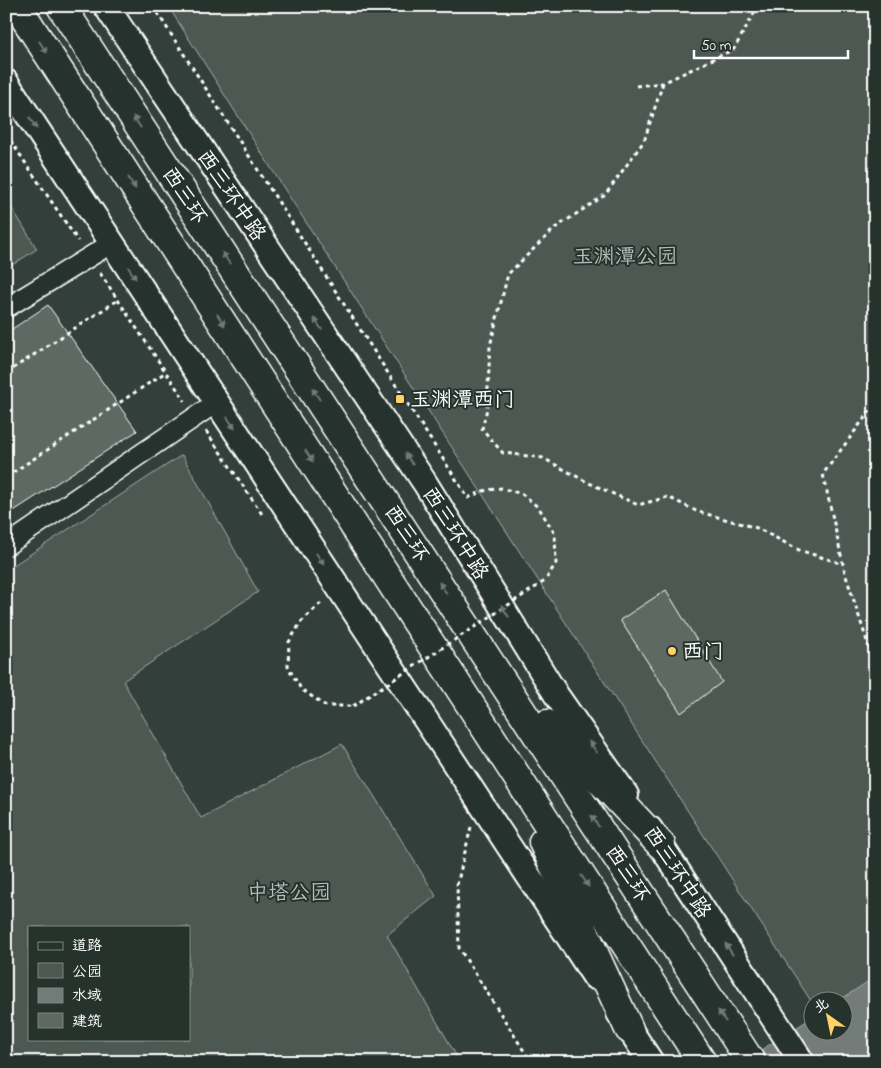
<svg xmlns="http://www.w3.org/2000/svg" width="881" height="1068" font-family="'Indie Flower','LXGW WenKai TC',sans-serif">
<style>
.green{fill:#4d5853;stroke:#a6aca9;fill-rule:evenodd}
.water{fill:#737b78;stroke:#abb0ae}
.building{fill:#5f6964;stroke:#fff}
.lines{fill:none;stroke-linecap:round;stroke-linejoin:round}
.minor-casing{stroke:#fff;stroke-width:22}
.tertiary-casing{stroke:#fff;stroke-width:28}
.trunk-casing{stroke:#fff;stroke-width:31}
.path{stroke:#fff;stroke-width:3;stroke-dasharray:4 4;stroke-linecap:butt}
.minor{stroke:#26332d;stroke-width:19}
.tertiary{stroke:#26332d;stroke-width:24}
.trunk{stroke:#26332d;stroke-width:28}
.path-bridge{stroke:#fff;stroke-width:3;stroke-dasharray:4 4;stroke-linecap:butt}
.oneway{fill:#727a76}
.poi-dot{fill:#ffd166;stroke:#26332d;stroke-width:2}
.labels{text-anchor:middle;stroke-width:4;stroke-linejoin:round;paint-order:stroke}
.street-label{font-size:21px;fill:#fff;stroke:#26332d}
.park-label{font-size:21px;fill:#b8bcba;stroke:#26332d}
.poi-label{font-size:21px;fill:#fff;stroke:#26332d;text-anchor:start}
</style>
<rect width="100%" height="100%" fill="#333f3a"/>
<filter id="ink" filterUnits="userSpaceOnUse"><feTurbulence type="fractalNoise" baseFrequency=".02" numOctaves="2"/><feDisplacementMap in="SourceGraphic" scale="10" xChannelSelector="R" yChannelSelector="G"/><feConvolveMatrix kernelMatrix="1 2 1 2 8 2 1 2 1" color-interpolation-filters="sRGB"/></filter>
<g filter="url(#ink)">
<!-- green -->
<g class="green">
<polygon points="168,6 875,6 875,1062 844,1030 844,1000 814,1000 813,1004 285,190"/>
<polygon points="6,198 37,249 6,269"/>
<path d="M182 455 258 592 123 681 201 818 342 744 436 896 387 935 460 1062H6V570ZM29 927H189V1039H29Z"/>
</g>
<!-- water -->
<polygon class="water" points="875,977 875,1062 742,1062 813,1017 814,1030 844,1030 844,1000 840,1000"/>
<!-- building -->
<g class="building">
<polygon points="48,305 137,431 6,516 6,333"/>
<polygon points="666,590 722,682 681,713 620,620"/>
</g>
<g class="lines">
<!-- minor casing -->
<g class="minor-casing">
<g id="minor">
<polyline points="6,308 112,243"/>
<polyline points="6,546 217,402"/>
</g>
</g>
<!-- tertiary casing -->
<g class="tertiary-casing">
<g id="tertiary">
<polyline points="106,6 425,483 557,696 626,795"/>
<polyline points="6,82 595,977"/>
<polyline points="650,829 802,1062"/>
<polyline points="619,1013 651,1062"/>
</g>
</g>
<!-- trunk casing -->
<g class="trunk-casing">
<g id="trunk">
<polyline points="17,6 702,1062"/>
<polyline points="61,6 751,1062"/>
<polyline points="547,724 661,845"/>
<polyline points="543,842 629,1029"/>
</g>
</g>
<!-- path -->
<g class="path">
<polyline points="153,6 468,498 483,491 501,488 522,494 539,508 555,534 556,563 545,581"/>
<polyline points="663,83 644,141 605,195 555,228 508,274 490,346 487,409 482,429 503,453 543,458 587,482 638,505 668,497 696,511 757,528 799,550 843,564"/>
<polyline points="636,86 663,83 734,49 758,6"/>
<polyline points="6,134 78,241"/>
<polyline points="100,273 185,401"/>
<polyline points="6,373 118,300"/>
<polyline points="875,404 823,474 845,573 875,666"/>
<polyline points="206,431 264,517"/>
<polyline points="6,477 166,372"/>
<polyline points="321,603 301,622 289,642 288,667 301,689 326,706 353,706"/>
<polyline points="471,827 457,885 459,948 531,1062"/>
</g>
<!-- minor -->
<use href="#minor" class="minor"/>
<!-- tertiary -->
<use href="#tertiary" class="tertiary"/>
<!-- trunk -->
<use href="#trunk" class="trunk"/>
<!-- path-bridge -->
<polyline class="path-bridge" points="353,706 545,581"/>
</g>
<!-- one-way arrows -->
<defs><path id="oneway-solid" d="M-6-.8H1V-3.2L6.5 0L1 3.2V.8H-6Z" transform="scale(1.25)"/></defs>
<g class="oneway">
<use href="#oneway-solid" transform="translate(43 47) rotate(57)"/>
<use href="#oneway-solid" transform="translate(137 122) rotate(-123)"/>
<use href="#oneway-solid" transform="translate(33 123) rotate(57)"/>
<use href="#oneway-solid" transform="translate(132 183) rotate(57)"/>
<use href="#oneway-solid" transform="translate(226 258) rotate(-123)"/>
<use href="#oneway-solid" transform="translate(132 273) rotate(57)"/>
<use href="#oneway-solid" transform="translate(221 320) rotate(57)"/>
<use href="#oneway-solid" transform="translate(318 324) rotate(-124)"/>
<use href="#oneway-solid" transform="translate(316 394) rotate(-123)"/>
<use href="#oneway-solid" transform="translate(231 423) rotate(57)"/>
<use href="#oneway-solid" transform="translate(309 456) rotate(57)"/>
<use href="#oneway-solid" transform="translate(409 459) rotate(-124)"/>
<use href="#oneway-solid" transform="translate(320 559) rotate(57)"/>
<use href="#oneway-solid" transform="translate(443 588) rotate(-123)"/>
<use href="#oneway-solid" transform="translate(505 611) rotate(-122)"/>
<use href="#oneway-solid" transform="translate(593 747) rotate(-125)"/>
<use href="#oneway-solid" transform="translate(595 821) rotate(-123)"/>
<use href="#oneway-solid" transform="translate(585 881) rotate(57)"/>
<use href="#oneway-solid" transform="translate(729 949) rotate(-123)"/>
<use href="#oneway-solid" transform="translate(722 1016) rotate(-123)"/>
</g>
</g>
<!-- markers -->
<g class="poi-dot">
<rect x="395" y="394" width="10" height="10" rx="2.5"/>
<circle cx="672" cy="651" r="5"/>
</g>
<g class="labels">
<!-- street labels -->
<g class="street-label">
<text transform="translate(185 195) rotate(57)" y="7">西三环</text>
<text transform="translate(232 195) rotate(56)" y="7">西三环中路</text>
<text transform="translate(407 533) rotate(57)" y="7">西三环</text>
<text transform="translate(456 533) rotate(58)" y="7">西三环中路</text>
<text transform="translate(678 872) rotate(57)" y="7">西三环中路</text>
<text transform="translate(628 873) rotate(57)" y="7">西三环</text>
</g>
<!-- park labels -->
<g class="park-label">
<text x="625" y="263">玉渊潭公园</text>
<text x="289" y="899">中塔公园</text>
</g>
<!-- poi labels -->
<g class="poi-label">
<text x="410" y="406">玉渊潭西门</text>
<text x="682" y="658">西门</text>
</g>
</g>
<!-- margin -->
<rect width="881" height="1068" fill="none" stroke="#26332d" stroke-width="25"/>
<rect x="12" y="12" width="856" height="1043" fill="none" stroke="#fff" stroke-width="2" filter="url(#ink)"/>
<!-- legend -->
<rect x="28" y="926" width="162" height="115" fill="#26332d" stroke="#7d8581"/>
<rect x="38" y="942" width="25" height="8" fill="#26332d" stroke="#7d8581"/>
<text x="72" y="950" font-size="15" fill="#ffffff">道路</text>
<rect x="38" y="963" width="25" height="15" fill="#4d5853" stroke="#7d8581"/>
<text x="72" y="976" font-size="15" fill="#ffffff">公园</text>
<rect x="38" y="988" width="25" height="15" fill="#737b78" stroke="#7d8581"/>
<text x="72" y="1000" font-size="15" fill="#ffffff">水域</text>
<rect x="38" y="1013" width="25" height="15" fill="#5f6964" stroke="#7d8581"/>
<text x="72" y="1026" font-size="15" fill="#ffffff">建筑</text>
<!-- north arrow -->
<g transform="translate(828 1016) rotate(327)"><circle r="24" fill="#26332d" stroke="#7d8581"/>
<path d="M0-4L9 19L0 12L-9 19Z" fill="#ffd166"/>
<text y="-8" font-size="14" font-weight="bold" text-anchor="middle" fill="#ffffff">北</text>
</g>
<!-- scale -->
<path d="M694 50v8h154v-8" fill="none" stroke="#ffffff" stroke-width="2.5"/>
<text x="701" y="50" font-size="15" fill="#ffffff" stroke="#26332d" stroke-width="4" paint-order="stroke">50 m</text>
</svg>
